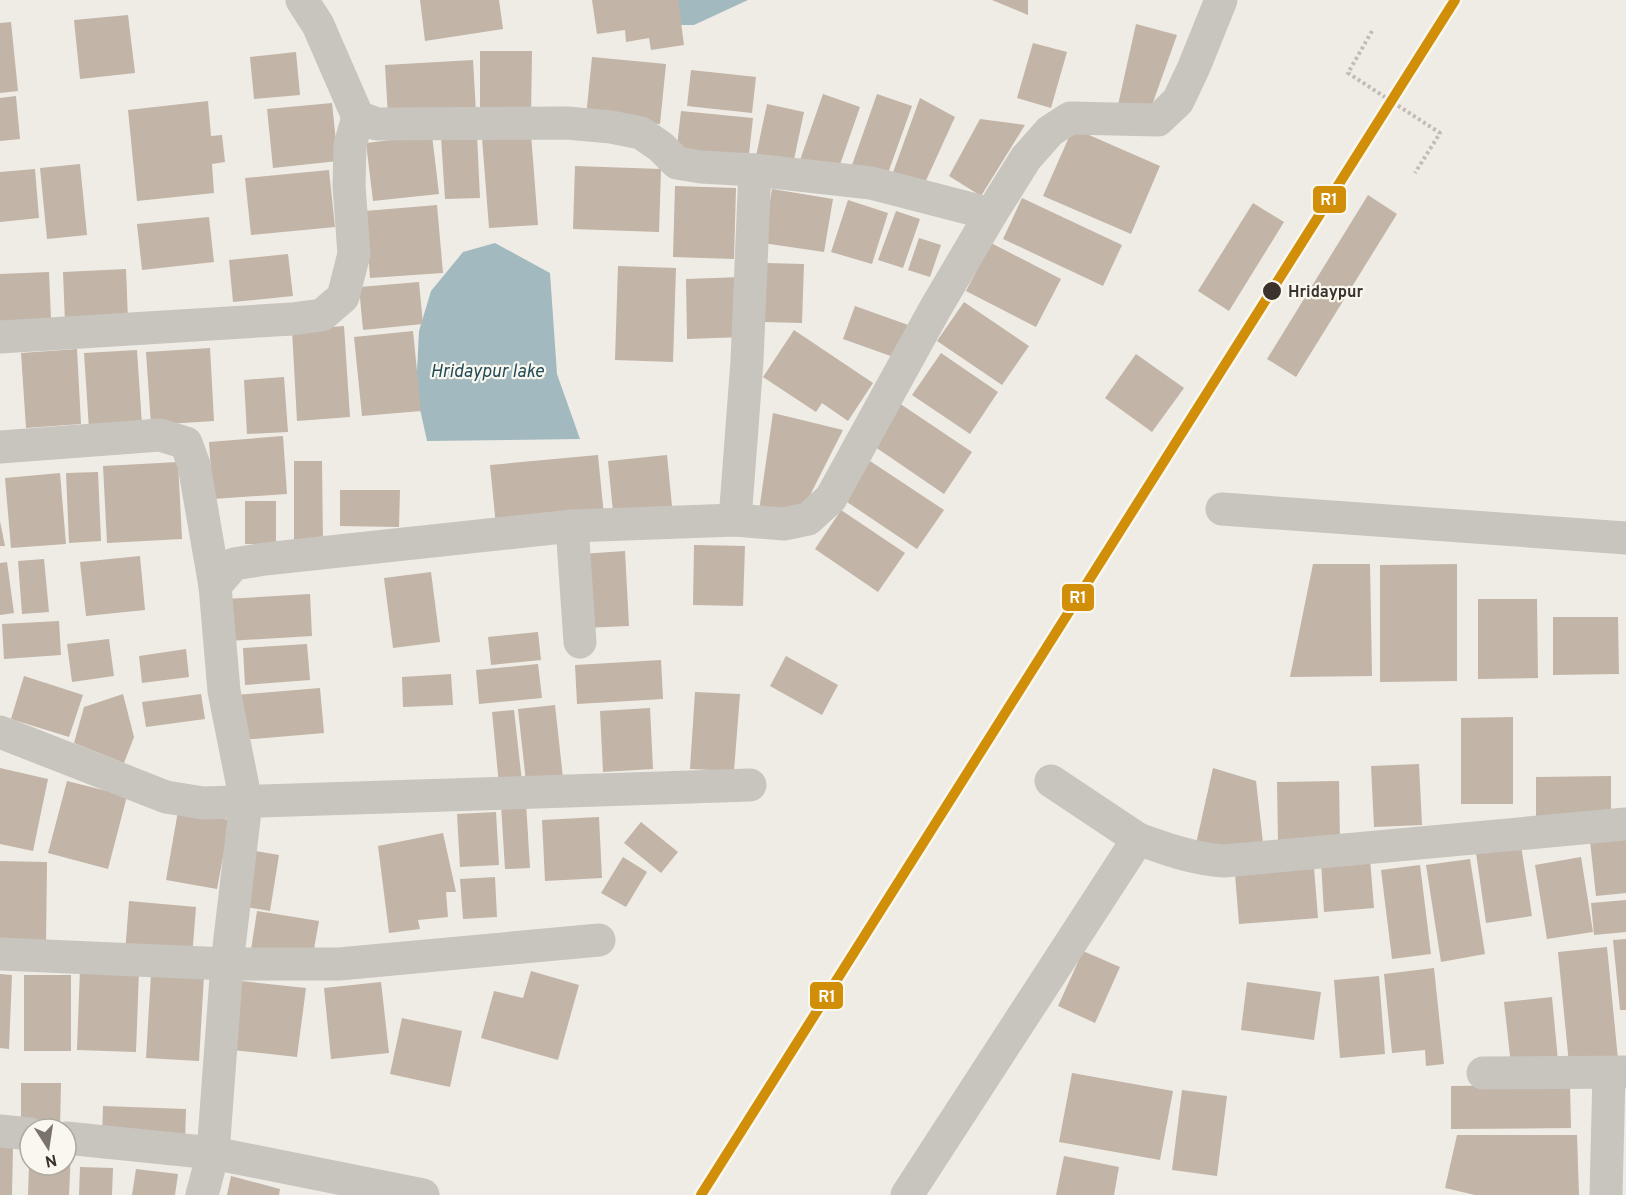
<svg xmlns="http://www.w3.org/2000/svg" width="1626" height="1195" font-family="Overpass,sans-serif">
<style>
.water{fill:#a2babf}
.building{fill:#c2b4a7}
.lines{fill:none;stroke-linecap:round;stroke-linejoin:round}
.path{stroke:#c1bdb6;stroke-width:4;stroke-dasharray:3 3;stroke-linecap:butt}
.minor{stroke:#c8c4be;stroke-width:33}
.rail-1-casing{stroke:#faf7ee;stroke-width:15}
.rail-1{stroke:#d18f09;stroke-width:10}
.stop-dot{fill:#3a322b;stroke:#faf7ee;stroke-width:2}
.labels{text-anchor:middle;stroke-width:4.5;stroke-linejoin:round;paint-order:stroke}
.stop-label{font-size:16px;font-weight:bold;fill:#3a322b;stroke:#faf7ee;text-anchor:start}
.water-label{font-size:18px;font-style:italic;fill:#224c5a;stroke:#faf7ee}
.line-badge{stroke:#faf7ee;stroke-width:2}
.badge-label{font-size:16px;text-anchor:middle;font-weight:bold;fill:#fff}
</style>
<rect width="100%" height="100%" fill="#efece5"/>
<!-- water -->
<g class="water">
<polygon points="639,0 748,0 694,25 639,25"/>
<polygon points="495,243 550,273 557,374 580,439 427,441 416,391 419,331 431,291 463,252"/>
</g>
<!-- building -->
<g class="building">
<polygon points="420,0 499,0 503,29 425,41"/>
<polygon points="592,0 678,0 684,45 651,50 649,38 626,42 625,30 597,34"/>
<polygon points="992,0 1028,0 1028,15"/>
<polygon points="128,15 135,73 80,79 74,20"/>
<polygon points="11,22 18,91 0,93 0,23"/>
<polygon points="1136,24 1177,35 1151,108 1118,105"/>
<polygon points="1033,43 1067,52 1051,108 1017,98"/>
<polygon points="480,51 532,51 531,115 480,115"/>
<polygon points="296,52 300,95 254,99 250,57"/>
<polygon points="592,57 666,64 660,124 586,117"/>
<polygon points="473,60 476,113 388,117 385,65"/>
<polygon points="691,70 756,77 752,113 687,106"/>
<polygon points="823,94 860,107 836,176 799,163"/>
<polygon points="877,94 912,106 887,176 852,165"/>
<polygon points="16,96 20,139 0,141 0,98"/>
<polygon points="920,98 955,117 923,187 892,175"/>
<polygon points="208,101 211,136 222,135 225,162 212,164 214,193 137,201 128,110"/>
<polygon points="332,103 338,161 273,168 267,109"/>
<polygon points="767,104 804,112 792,169 755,161"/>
<polygon points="681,111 753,118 748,163 676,155"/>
<polygon points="980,119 1025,125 981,196 949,176"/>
<polygon points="1073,128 1160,166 1131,234 1043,196"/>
<polygon points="531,134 538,225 489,228 482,138"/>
<polygon points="432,135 439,194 373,201 366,143"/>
<polygon points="477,135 480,198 445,199 441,137"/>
<polygon points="80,164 87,235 47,239 40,168"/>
<polygon points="575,166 661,169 659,232 573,229"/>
<polygon points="35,169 39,218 0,222 0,172"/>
<polygon points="329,170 335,227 251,235 245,178"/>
<polygon points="675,186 736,188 734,259 673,257"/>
<polygon points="772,189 833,199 824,252 763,243"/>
<polygon points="1368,195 1397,214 1296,377 1267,359"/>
<polygon points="1022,198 1122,245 1103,286 1003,239"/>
<polygon points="848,200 888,213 872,264 831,252"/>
<polygon points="1253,203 1284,222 1229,311 1198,291"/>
<polygon points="437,205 443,273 370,278 365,211"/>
<polygon points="896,211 920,219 903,268 878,260"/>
<polygon points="209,217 214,262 142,270 137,224"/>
<polygon points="919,238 941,245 930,277 908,270"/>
<polygon points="991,243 1061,279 1036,327 966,291"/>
<polygon points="288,254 293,296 233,302 229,260"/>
<polygon points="766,263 804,264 802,323 764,322"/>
<polygon points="618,266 676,268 673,362 615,360"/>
<polygon points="126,269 128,320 65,323 63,272"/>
<polygon points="49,272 51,319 0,321 0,274"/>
<polygon points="742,277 744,337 687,339 686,279"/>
<polygon points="419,282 423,324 363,330 359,287"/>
<polygon points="964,302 1029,346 1002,385 937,341"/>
<polygon points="855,306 911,326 899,359 843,339"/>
<polygon points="344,326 350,417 297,421 292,330"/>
<polygon points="794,330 873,383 848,421 822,403 816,412 763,377"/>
<polygon points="413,331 421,411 362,416 354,337"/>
<polygon points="210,348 214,421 151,425 146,352"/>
<polygon points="77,349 81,424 26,428 21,353"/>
<polygon points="137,350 142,425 89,429 84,353"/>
<polygon points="941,353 998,392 970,434 912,395"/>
<polygon points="1136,354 1184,388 1152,432 1105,398"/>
<polygon points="284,377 288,432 247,434 244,380"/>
<polygon points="893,399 972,452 944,494 865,440"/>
<polygon points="773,413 843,430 799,517 758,518"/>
<polygon points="283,436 287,494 213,499 209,442"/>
<polygon points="598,455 604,516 496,526 490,465"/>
<polygon points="667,455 672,506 613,512 608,461"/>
<polygon points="294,461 322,461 323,545 294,544"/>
<polygon points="870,461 944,510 917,549 844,500"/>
<polygon points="178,462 182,539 107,543 103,466"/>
<polygon points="98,472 101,541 69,543 66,473"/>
<polygon points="60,473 66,544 11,548 5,478"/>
<polygon points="340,490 400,490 399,527 340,526"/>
<rect x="245" y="501" width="31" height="43"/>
<polygon points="841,510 905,553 878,592 815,549"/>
<polygon points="0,521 5,546 0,546"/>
<polygon points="694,545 745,546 743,606 693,605"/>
<polygon points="625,551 629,626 584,628 581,554"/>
<polygon points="140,556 145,610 86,616 80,562"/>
<polygon points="44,559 49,612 22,614 18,561"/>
<polygon points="7,562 14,613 0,615 0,563"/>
<polygon points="1313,564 1370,564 1372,676 1290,677"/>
<polygon points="1457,564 1457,681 1380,682 1380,565"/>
<polygon points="431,572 440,642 393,648 384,578"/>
<polygon points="310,594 312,636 228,641 225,599"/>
<polygon points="1478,599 1537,599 1538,678 1478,679"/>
<polygon points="1553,617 1618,617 1619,674 1553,675"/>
<polygon points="59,621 61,655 4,659 2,624"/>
<polygon points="538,632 541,660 491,665 488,637"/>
<polygon points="109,639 114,676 72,682 67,644"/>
<polygon points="307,644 310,680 245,685 243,648"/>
<polygon points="186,649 189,677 142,683 139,656"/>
<polygon points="786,656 838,685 822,715 770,686"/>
<polygon points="661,660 663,699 577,704 575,665"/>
<polygon points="538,664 542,698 479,704 476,670"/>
<polygon points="451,674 453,705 403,707 402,677"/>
<polygon points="24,676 83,695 69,737 11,719"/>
<polygon points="320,688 324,733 241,740 236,695"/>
<polygon points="695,692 740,694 734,771 690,769"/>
<polygon points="123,694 134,737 124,763 74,743 84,707"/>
<polygon points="201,694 205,719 146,727 142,702"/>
<polygon points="555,705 563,778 526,782 518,709"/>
<polygon points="650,708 653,769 603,772 600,711"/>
<polygon points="514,710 522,782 499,785 492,712"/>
<polygon points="1513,717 1513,804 1461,804 1461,718"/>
<polygon points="1419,764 1422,825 1374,827 1371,766"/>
<polygon points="0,768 48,779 33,851 0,844"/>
<polygon points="1213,768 1256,781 1264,852 1196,844"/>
<polygon points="1611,776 1611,816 1536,817 1536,777"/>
<polygon points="67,781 127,796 108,869 48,853"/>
<polygon points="1339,781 1340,841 1278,843 1277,782"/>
<polygon points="526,803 530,868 505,869 501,805"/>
<polygon points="178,811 230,820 217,889 166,880"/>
<polygon points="496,812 499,865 460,867 457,814"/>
<polygon points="599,817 602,878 545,881 542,820"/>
<polygon points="641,822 678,852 661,873 624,843"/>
<polygon points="1626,828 1626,893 1596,896 1589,832"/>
<polygon points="443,833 456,892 446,892 448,917 418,920 420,929 389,933 378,846"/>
<polygon points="1520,839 1532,916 1486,923 1475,846"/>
<polygon points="237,848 279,855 270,911 228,904"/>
<polygon points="623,857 647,872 626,907 601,893"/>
<polygon points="1581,857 1593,932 1547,939 1535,865"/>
<polygon points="1370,859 1374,908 1324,912 1321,863"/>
<polygon points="1470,859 1485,954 1441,962 1426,865"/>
<polygon points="0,861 47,862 46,945 0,944"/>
<polygon points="1420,865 1431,954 1392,959 1381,870"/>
<polygon points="1314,868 1318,918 1239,924 1235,874"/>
<polygon points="495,877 497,917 463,919 460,879"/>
<polygon points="1626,900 1626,932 1594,935 1591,903"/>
<polygon points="129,901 196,907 192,958 125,953"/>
<polygon points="257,911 319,921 312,960 251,950"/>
<polygon points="1626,939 1626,1010 1620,1010 1613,940"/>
<polygon points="1607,947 1618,1059 1569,1064 1558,952"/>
<polygon points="1083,951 1120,967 1095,1023 1058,1006"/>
<polygon points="80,968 139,970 136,1052 77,1050"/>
<polygon points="1434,968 1444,1064 1426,1066 1425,1050 1392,1053 1384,974"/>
<polygon points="531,971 579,985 558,1060 481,1038 494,991 523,998"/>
<polygon points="151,973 204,976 199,1061 146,1058"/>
<polygon points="0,974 12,975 9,1049 0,1048"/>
<rect x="24" y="975" width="47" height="76"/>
<polygon points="1379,976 1385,1054 1340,1058 1334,980"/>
<polygon points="241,981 306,988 297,1057 232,1050"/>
<polygon points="381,982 389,1053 331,1059 324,988"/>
<polygon points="1247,982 1321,992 1314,1040 1241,1030"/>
<polygon points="1552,997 1558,1061 1511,1065 1504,1002"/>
<polygon points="402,1018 462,1031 450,1087 390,1074"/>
<polygon points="1072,1073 1173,1091 1160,1160 1059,1142"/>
<polygon points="21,1083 61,1083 60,1129 21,1128"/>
<polygon points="1570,1085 1571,1128 1451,1129 1451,1086"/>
<polygon points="1182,1090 1227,1096 1217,1176 1172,1170"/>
<polygon points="103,1106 186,1109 185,1143 102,1139"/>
<polygon points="1457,1135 1577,1135 1579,1195 1475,1195 1445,1188"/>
<polygon points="0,1146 13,1146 12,1195 0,1195"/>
<polygon points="66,1152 71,1152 69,1195 28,1195 29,1165 66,1165"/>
<polygon points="1064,1156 1119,1167 1114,1195 1056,1195"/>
<polygon points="80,1167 113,1168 112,1195 79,1195"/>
<polygon points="136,1169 178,1174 175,1195 132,1195"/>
<polygon points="231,1176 280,1189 279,1195 227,1195"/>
</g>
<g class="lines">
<!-- path -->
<polyline class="path" points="1372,31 1348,73 1440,133 1415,173"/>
<!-- minor -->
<g class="minor">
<polyline points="302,0 318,25 358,117 377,124 567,123 611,127 641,133 661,147 677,163 701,167 755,170 871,183 991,214 1026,158 1050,131 1070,118 1158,120 1178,101 1194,67 1221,0"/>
<polyline points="0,337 292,319 322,315 343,297 354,254 349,186 350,145 358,117"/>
<polyline points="0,447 160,435 186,443 194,465 215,586"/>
<polyline points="1222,509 1626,538"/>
<polyline points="735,520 747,361 755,170"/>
<polyline points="572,526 580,642"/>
<polyline points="0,732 166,797 203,803 750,785"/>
<path d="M1138 839C1166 849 1194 859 1224 861L1626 824"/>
<polyline points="0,954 227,964 339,964 599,940"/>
<polyline points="1483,1073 1626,1072"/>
<polyline points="0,1131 30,1134"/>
<polyline points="66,1138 213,1153 423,1195"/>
<polyline points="202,1195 213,1153 227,964 246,802 224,691 215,586 234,564 265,559 572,526 735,520 784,524 808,519 831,498 935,309 991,214"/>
<polyline points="907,1195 1138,839 1051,781"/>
<polyline points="1606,1195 1609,1074"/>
</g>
<!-- rail-1 casing -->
<g class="rail-1-casing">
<polyline id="rail-1" points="701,1195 1455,0"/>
</g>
<!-- rail-1 -->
<use href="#rail-1" class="rail-1"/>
</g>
<!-- markers -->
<circle class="stop-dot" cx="1272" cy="291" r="10"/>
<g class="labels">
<!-- stop labels -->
<g class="stop-label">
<text x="1288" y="297">Hridaypur</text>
</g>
<!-- water labels -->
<g class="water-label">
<text x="487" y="377">Hridaypur lake</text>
</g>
</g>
<g class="line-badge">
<rect x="1312" y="185" width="35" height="29" rx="6" fill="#d18f09"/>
<rect x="1061" y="583" width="34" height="29" rx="6" fill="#d18f09"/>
<rect x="809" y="981" width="35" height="29" rx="6" fill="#d18f09"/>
</g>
<g class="badge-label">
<text x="1329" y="205">R1</text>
<text x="1078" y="603">R1</text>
<text x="827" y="1002">R1</text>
</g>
<!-- north arrow -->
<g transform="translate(48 1147) rotate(168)"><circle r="28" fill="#faf7ee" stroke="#ada8a0" stroke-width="1.5"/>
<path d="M0-4.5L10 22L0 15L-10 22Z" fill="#79736c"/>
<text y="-9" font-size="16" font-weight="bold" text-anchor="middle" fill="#3a322b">N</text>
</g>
</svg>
